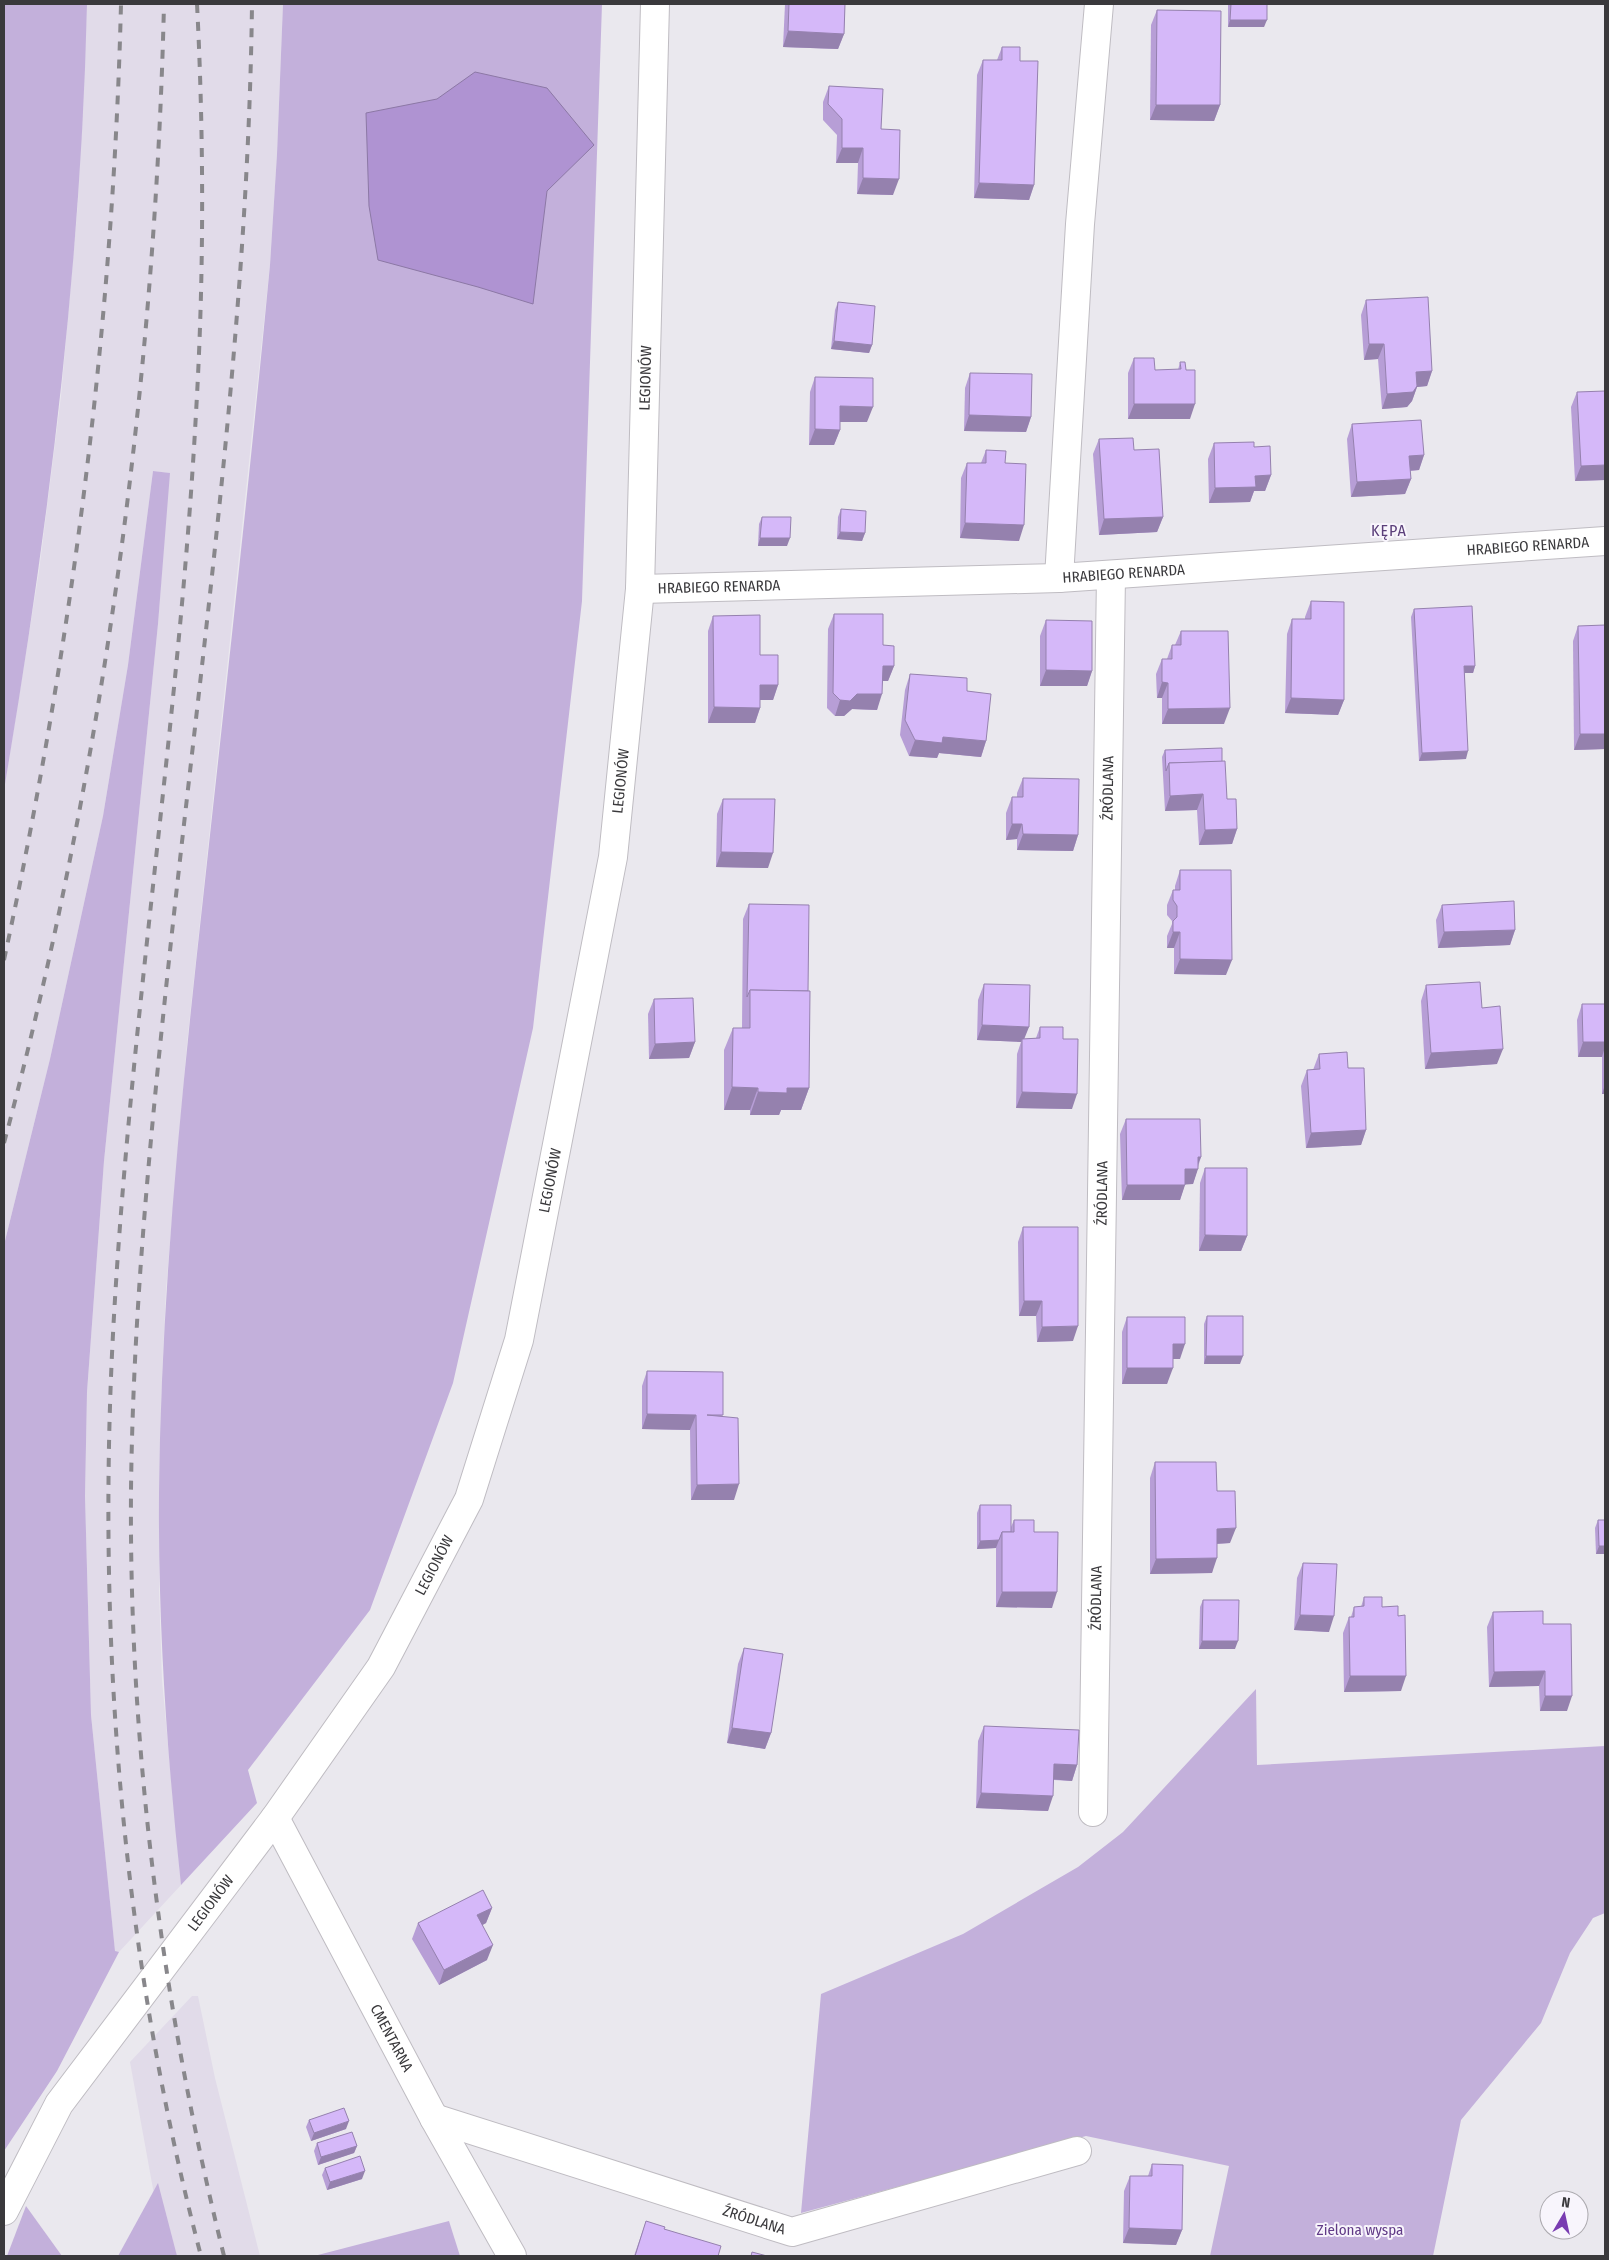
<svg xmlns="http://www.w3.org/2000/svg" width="1609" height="2260" font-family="'Fira Sans Condensed',sans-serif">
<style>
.built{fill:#e1dbe9}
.green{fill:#c3b0db}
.water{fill:#af93d2;stroke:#8c78a5}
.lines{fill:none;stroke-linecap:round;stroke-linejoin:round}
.minor-casing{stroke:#bfbcc2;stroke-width:30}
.tertiary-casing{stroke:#bfbcc2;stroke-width:30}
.minor{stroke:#fff;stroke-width:28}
.tertiary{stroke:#fff;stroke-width:28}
.rail{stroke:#88878b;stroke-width:4;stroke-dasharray:9 9;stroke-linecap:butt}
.wall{fill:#b79ed6}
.shaded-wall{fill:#9581ae}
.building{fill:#d5b8f9;stroke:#9581ae}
.labels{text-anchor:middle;stroke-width:4;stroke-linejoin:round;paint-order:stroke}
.street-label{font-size:15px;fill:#3a393c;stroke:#f8f5fc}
.park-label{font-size:15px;fill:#613b87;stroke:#f8f5fc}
.neighbourhood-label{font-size:16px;letter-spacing:1px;fill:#5b3f7a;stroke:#f8f5fc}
</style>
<rect width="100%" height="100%" fill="#eae8ee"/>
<!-- built -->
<g class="built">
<polygon points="87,4 283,4 277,154 270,265 187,1044 166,1290 161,1401 159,1589 162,1680 181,1885 119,1952 115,1952 91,1715 85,1496 87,1392 104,1161 158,624 169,473 153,471 128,665 103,816 50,1059 4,1245 4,790 39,571 61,396 78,202"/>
<polygon points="192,1996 198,1996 215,2078 260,2256 170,2256 155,2200 130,2062"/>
</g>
<!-- green -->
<g class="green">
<path d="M4 4H87C81 268 48 530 4 790Z"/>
<path d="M283 4H602L582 601 533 1028 453 1383 370 1610 248 1770 257 1803 181 1885C167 1755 158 1625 159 1494 161 1295 181 1097 203 899 226 688 250 477 270 265L277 154Z"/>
<polygon points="153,471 170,473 158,624 104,1161 87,1392 85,1496 91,1715 115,1951 119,1952 57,2071 4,2151 4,1245 50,1059 103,816 128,665"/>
<polygon points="1256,1689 1257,1765 1605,1746 1605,1913 1593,1918 1570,1953 1541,2023 1461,2120 1433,2256 1210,2256 1229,2166 1086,2136 801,2213 821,1994 963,1934 1078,1867 1123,1832"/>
<polygon points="158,2183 177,2256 118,2256"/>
<polygon points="26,2206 62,2256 7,2256"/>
<polygon points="449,2221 460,2256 314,2256"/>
</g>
<!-- water -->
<polygon class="water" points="475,72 547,88 594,145 547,191 533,304 478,287 378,260 369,206 366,113 437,99"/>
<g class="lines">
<!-- minor casing -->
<g class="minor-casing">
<g id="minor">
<polyline points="1059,578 1080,224 1099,4"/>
<path id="s1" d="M640 589 1059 578 1605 541"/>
<path id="s2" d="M1093 1812 1111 575"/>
<path id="s3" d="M275 1818 434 2118 512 2256"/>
<path id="s4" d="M434 2118 792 2232 1077 2151"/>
</g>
</g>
<!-- tertiary casing -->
<g class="tertiary-casing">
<g id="tertiary">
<path id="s5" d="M4 2211 59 2104 275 1818 381 1667 469 1499 519 1340 613 857 640 589 655 4"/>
</g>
</g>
<!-- minor -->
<use href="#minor" class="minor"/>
<!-- tertiary -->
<use href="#tertiary" class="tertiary"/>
<!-- rail -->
<g class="rail">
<path d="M197 4C204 140 204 277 196 413 179 728 127 1039 112 1354 98 1656 124 1963 201 2256"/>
<path d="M4 960C72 645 113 325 121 4"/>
<path d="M4 1143C102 777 155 382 164 4"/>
<path d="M224 2256C162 2006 129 1748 131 1490 133 1319 149 1149 167 979 201 655 248 330 252 4"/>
</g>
</g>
<!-- wall -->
<g class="wall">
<polygon points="785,4 845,4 844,34 838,49 783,47"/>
<polygon points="1228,4 1267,4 1264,27 1228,27"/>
<polygon points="1157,10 1220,105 1214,121 1150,120 1151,25"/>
<polygon points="1002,47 1020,61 1034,185 1029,200 974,198 977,75 983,60 997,60"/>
<polygon points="829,86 881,129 893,195 857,194 858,163 836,163 837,135 823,120 823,102"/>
<polygon points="1366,300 1432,371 1427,386 1417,387 1412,401 1407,407 1382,409 1378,359 1364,360 1361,315"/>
<polygon points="838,302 872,345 869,353 831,349 835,310"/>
<polygon points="1134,358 1155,370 1178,370 1180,362 1190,419 1128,419 1128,373"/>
<polygon points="970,373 1031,417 1026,432 964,431 965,388"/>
<polygon points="815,377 867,422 840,422 840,430 834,445 809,445 810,392"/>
<polygon points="1577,392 1605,480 1575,481 1571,407"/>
<polygon points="1352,424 1424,455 1419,470 1410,471 1411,479 1405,494 1351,497 1347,439"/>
<polygon points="1099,439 1163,517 1157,532 1099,535 1093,454"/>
<polygon points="1214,443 1254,447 1271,475 1265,491 1254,491 1250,502 1209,503 1208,459"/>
<polygon points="986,450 1005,463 1019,541 960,538 961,478 967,463 981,463"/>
<polygon points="841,509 865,533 862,541 837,539 838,517"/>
<polygon points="762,517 787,546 758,546 759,524"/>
<polygon points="1311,601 1344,700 1338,715 1285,713 1287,634 1292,619 1305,619 1305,617"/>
<polygon points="1414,609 1475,666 1473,673 1465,673 1466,759 1419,761 1411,617"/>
<polygon points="834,614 883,645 894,666 888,681 883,681 877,710 852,709 844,716 835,716 827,708 828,629"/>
<polygon points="713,616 760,655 778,685 773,700 760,700 760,708 755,723 708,723 708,631"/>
<polygon points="1046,620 1092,671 1087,686 1040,686 1040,636"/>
<polygon points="1578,626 1605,749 1574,750 1573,641"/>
<polygon points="1181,631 1224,724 1162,724 1162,698 1157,698 1156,674 1162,659 1167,659 1172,645 1175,645"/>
<polygon points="910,674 967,691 986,741 981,757 939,753 937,758 909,756 900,735 905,690"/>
<polygon points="1165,750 1222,762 1227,799 1237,829 1232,844 1199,845 1197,810 1165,811 1162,757"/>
<polygon points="1023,778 1078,835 1073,851 1017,850 1017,839 1006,840 1006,813 1012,797 1017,797 1017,793"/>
<polygon points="723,799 768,868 716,867 717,814"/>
<polygon points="1180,870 1226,975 1174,974 1174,948 1167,948 1167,936 1172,924 1172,921 1167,915 1167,905 1173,890 1175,890 1175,886"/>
<polygon points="749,904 808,991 809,1088 801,1110 781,1110 779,1115 750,1115 750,1110 724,1110 724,1050 733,1028 742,1028 743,919"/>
<polygon points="1442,905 1515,930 1510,945 1438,948 1436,920"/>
<polygon points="984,984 1024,1039 1036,1038 1040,1027 1063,1039 1072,1109 1016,1108 1017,1054 1021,1042 977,1040 978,1000"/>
<polygon points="1426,985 1497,1064 1425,1069 1421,1001"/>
<polygon points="654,999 695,1042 689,1058 649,1059 648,1014"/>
<polygon points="1605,1002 1605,1094 1602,1094 1602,1057 1578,1057 1577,1020 1582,1004 1604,1004"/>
<polygon points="1319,1054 1348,1068 1366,1130 1361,1145 1306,1148 1301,1086 1307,1070 1313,1070"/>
<polygon points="1126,1119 1201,1157 1193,1184 1185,1184 1180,1200 1122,1200 1120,1134"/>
<polygon points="1205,1168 1247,1236 1241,1251 1199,1251 1200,1183"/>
<polygon points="1023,1227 1073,1341 1037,1342 1036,1316 1019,1316 1018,1242"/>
<polygon points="1207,1316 1240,1364 1204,1364 1204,1324"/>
<polygon points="1127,1317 1180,1359 1173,1359 1167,1384 1122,1384 1122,1332"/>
<polygon points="647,1371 723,1416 734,1500 691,1500 690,1430 642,1429 642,1386"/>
<polygon points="1155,1462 1217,1491 1230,1543 1217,1544 1212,1573 1150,1574 1150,1478"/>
<polygon points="980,1505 1011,1527 1014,1520 1034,1532 1052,1608 996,1607 996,1548 977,1549 977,1513"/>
<polygon points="1598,1520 1605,1520 1605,1554 1596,1554 1595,1528"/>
<polygon points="1303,1563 1329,1632 1294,1630 1297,1578"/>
<polygon points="1364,1597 1382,1607 1401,1691 1344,1692 1343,1633 1349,1617 1351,1617 1354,1607 1361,1607"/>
<polygon points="1203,1600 1235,1649 1199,1649 1200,1607"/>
<polygon points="1493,1612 1543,1624 1567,1711 1540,1711 1539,1686 1489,1687 1487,1627"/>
<polygon points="744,1648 771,1733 765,1749 727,1743 738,1664"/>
<polygon points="984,1726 1077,1765 1072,1781 1054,1780 1048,1811 976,1808 978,1741"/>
<polygon points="492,1908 486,1923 482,1925 487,1960 439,1985 412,1939 418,1923"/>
<polygon points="309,2120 346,2129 311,2141 306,2127"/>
<polygon points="317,2143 357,2146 354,2153 318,2165 314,2151"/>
<polygon points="1152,2164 1182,2230 1176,2245 1123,2243 1124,2191 1130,2176 1148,2176"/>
<polygon points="325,2168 362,2179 327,2190 322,2175"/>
<polygon points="646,2221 718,2256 634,2256"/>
</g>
<!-- shaded-wall -->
<g class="shaded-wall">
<polygon points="1230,20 1267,20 1264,27 1228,27"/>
<polygon points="788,31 844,34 838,49 783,47"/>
<polygon points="1156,105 1220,105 1214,121 1150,120"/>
<polygon points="842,148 863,148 858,163 836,163"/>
<polygon points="863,178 899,179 893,195 857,194"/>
<polygon points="979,183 1034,185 1029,200 974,198"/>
<polygon points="834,341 872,345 869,353 831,349"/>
<polygon points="1369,344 1384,344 1378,359 1364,360"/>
<polygon points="1432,371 1427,386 1417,387 1412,401 1407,407 1382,409 1387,394 1416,372"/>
<polygon points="1134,404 1195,404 1190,419 1128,419"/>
<polygon points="840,406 873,407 867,422 834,422"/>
<polygon points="969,415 1031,417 1026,432 964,431"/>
<polygon points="815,429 840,430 834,445 809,445"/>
<polygon points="1424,455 1419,470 1404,471 1409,456"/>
<polygon points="1605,465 1605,480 1575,481 1581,466"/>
<polygon points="1271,475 1265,491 1254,491 1250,502 1209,503 1215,488 1255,476"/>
<polygon points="1411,479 1405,494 1351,497 1357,482"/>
<polygon points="1163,517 1157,532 1099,535 1104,519"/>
<polygon points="965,523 1024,525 1019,541 960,538"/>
<polygon points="840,532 865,533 862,541 837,539"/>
<polygon points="760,538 790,538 787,546 758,546"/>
<polygon points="883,666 894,666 888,681 877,681"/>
<polygon points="1464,666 1475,666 1473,673 1461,673"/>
<polygon points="1046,670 1092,671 1087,686 1040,686"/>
<polygon points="1162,682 1168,683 1162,698 1157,698"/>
<polygon points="760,685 778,685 773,700 755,700"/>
<polygon points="857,694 882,694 877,710 852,709 844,716 835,716 840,700"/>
<polygon points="1291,698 1344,700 1338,715 1285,713"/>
<polygon points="714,707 760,708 755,723 708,723"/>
<polygon points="1230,708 1224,724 1162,724 1168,709"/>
<polygon points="1580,734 1605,734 1605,749 1574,750"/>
<polygon points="943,737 986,741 981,757 939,753 937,758 909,756 915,740"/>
<polygon points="1468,751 1466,759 1419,761 1422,753"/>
<polygon points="1203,794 1197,810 1165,811 1170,796"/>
<polygon points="1012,824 1022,824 1017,839 1006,840"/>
<polygon points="1237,829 1232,844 1199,845 1205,830"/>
<polygon points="1023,834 1078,835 1073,851 1017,850"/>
<polygon points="721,852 773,853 768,868 716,867"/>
<polygon points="1515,930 1510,945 1438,948 1444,932"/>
<polygon points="1173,932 1180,932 1174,948 1167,948"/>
<polygon points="1180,959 1232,960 1226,975 1174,974"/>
<polygon points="982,1025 1029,1027 1023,1042 1022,1039 1021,1042 977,1040"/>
<polygon points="695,1042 689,1058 649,1059 655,1044"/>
<polygon points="1583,1042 1605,1042 1605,1047 1602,1057 1578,1057"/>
<polygon points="1503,1049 1497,1064 1425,1069 1431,1053"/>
<polygon points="1605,1085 1605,1094 1602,1094"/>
<polygon points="732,1087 758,1088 750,1110 724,1110"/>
<polygon points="787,1088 809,1088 801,1110 781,1110 779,1115 750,1115 758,1092"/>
<polygon points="1022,1092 1077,1094 1072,1109 1016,1108"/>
<polygon points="1366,1130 1361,1145 1306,1148 1311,1133"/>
<polygon points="1198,1157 1201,1157 1196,1169 1198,1169 1193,1184 1179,1185 1185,1169"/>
<polygon points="1127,1185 1185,1185 1180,1200 1122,1200"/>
<polygon points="1205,1235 1247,1236 1241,1251 1199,1251"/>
<polygon points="1024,1301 1042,1301 1036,1316 1019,1316"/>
<polygon points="1078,1326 1073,1341 1037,1342 1042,1327"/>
<polygon points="1173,1344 1185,1344 1180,1359 1167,1359"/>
<polygon points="1206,1356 1243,1356 1240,1364 1204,1364"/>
<polygon points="1127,1368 1173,1368 1167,1384 1122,1384"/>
<polygon points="647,1414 696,1415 690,1430 642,1429"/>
<polygon points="739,1484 734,1500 691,1500 697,1485"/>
<polygon points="1236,1528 1230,1543 1212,1544 1217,1529"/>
<polygon points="999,1540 996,1548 977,1549 980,1541"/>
<polygon points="1599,1546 1605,1546 1605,1554 1596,1554"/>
<polygon points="1217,1558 1212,1573 1150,1574 1156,1559"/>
<polygon points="1002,1592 1057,1592 1052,1608 996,1607"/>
<polygon points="1300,1615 1334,1616 1329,1632 1294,1630"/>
<polygon points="1202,1641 1238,1641 1235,1649 1199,1649"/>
<polygon points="1545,1671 1539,1686 1489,1687 1494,1672"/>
<polygon points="1350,1676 1406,1676 1401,1691 1344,1692"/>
<polygon points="1545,1696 1572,1696 1567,1711 1540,1711"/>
<polygon points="732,1728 771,1733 765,1749 727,1743"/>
<polygon points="1054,1764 1077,1765 1072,1781 1049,1779"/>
<polygon points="981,1793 1053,1796 1048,1811 976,1808"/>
<polygon points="492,1908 486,1923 472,1931 477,1915"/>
<polygon points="493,1945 487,1960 439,1985 444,1970"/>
<polygon points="349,2121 346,2129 311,2141 314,2133"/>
<polygon points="357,2146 354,2153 318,2165 321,2157"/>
<polygon points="365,2171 362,2179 327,2190 330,2182"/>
<polygon points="1129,2228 1182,2230 1176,2245 1123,2243"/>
</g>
<!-- building -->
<g class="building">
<polygon points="789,4 845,4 844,34 788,31"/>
<polygon points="1231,4 1267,4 1267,20 1230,20"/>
<polygon points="1157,10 1221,11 1220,105 1156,105"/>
<polygon points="1002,47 1020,47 1020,61 1038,61 1034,185 979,183 983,60 1002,60"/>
<polygon points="829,86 883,89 881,129 900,130 899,179 863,178 863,148 842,148 842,119 828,104"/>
<polygon points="1428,297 1432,371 1416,372 1417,386 1413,392 1387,394 1384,344 1369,344 1366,300"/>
<polygon points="838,302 875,306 872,345 834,341"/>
<polygon points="1134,358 1154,358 1155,370 1181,369 1180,362 1185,362 1186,370 1195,370 1195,404 1134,404"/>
<polygon points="970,373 1032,374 1031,417 969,415"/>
<polygon points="815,377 873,378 873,407 840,406 840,430 815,429"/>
<polygon points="1605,391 1605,465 1581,466 1577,392"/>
<polygon points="1421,420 1424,455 1409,456 1411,479 1357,482 1352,424"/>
<polygon points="1133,438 1134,450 1159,449 1163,517 1104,519 1099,439"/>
<polygon points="1254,442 1254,447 1270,446 1271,475 1255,476 1256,487 1215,488 1214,443"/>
<polygon points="986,450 1006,451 1005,463 1026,464 1024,525 965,523 967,463 986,463"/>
<polygon points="841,509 866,511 865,533 840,532"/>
<polygon points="762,517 791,517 790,538 760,538"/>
<polygon points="1311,601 1344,602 1344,700 1291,698 1292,619 1311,619"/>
<polygon points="1472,606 1475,666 1464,666 1468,751 1422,753 1414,609"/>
<polygon points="834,614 883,614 883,645 894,646 894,666 883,666 882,694 857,694 850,701 840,700 833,693"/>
<polygon points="760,615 760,655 778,655 778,685 760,685 760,708 714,707 713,616"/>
<polygon points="1046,620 1092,621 1092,671 1046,670"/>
<polygon points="1605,625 1605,734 1580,734 1578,626"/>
<polygon points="1181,631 1228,631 1230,708 1168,709 1168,683 1162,682 1162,659 1172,659 1172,645 1181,645"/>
<polygon points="910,674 967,678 967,691 991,694 986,741 943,737 942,743 915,740 905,720"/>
<polygon points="1222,748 1222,762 1169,763 1166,771 1165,750"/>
<polygon points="1225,761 1227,799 1236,799 1237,829 1205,830 1203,794 1170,796 1169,763"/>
<polygon points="1023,778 1079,779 1078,835 1023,834 1022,824 1012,824 1012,797 1023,797"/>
<polygon points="723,799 775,799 773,853 721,852"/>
<polygon points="1180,870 1231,870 1232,960 1180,959 1180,932 1173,932 1173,921 1177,917 1177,906 1173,900 1173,890 1180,890"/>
<polygon points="1514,901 1515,930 1444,932 1442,905"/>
<polygon points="749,904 809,905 808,991 750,990 747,997"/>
<polygon points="1480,982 1482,1008 1500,1006 1503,1049 1431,1053 1426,985"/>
<polygon points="984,984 1030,985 1029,1027 982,1025"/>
<polygon points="750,990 810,991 809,1088 787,1088 787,1093 758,1092 758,1088 732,1087 733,1028 750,1028"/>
<polygon points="693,998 695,1042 655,1044 654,999"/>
<polygon points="1582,1004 1605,1004 1605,1042 1583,1042"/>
<polygon points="1040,1027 1063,1027 1063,1039 1078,1039 1077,1094 1022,1092 1022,1039 1040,1038"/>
<polygon points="1347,1052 1348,1068 1364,1068 1366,1130 1311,1133 1307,1070 1320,1069 1319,1054"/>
<polygon points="1126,1119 1200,1119 1201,1157 1198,1157 1198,1169 1185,1169 1185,1185 1127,1185"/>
<polygon points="1205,1168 1247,1168 1247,1236 1205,1235"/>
<polygon points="1023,1227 1078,1227 1078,1326 1042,1327 1042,1301 1024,1301"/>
<polygon points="1207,1316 1243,1316 1243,1356 1206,1356"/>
<polygon points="1127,1317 1185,1317 1185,1344 1173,1344 1173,1368 1127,1368"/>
<polygon points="647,1371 723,1372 723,1415 707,1415 738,1418 739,1484 697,1485 696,1415 647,1414"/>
<polygon points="1155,1462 1216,1462 1217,1491 1235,1491 1236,1528 1217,1529 1217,1558 1156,1559"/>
<polygon points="980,1505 1011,1505 1011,1532 1002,1532 999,1540 980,1541"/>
<polygon points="1014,1520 1034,1520 1034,1532 1058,1532 1057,1592 1002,1592 1002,1532 1014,1532"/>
<polygon points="1598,1520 1605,1520 1605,1546 1599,1546"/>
<polygon points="1303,1563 1337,1564 1334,1616 1300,1615"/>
<polygon points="1364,1597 1382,1597 1382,1607 1398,1606 1398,1616 1405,1615 1406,1676 1350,1676 1349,1617 1354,1617 1354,1607 1364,1606"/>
<polygon points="1203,1600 1239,1600 1238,1641 1202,1641"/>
<polygon points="1543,1611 1543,1624 1571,1624 1572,1696 1545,1696 1545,1671 1494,1672 1493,1612"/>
<polygon points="744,1648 783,1654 771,1733 732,1728"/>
<polygon points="984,1726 1079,1730 1077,1765 1054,1764 1053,1796 981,1793"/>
<polygon points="483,1890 492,1908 477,1915 493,1945 444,1970 418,1923"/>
<polygon points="344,2108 349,2121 314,2133 309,2120"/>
<polygon points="352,2132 357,2146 321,2157 317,2143"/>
<polygon points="360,2156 365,2171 330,2182 325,2168"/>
<polygon points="1152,2164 1183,2165 1182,2230 1129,2228 1130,2176 1152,2176"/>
<polygon points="646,2221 665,2227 664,2229 721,2246 718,2256 635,2256"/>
<polygon points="752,2252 767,2256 751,2256"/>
</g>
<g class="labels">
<!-- street labels -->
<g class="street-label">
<text dy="5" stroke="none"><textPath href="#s5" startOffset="1992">LEGIONÓW</textPath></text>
<text dy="5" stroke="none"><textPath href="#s1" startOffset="889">HRABIEGO RENARDA</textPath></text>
<text dy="5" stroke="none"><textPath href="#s1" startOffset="484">HRABIEGO RENARDA</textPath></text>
<text dy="5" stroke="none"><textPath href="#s1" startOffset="79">HRABIEGO RENARDA</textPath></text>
<text dy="5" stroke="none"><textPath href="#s5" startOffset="1588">LEGIONÓW</textPath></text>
<text dy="5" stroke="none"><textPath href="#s2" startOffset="1024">ŹRÓDLANA</textPath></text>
<text dy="5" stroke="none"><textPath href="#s5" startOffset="1182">LEGIONÓW</textPath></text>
<text dy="5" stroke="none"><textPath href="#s2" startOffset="619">ŹRÓDLANA</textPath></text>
<text dy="5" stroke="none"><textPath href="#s5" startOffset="778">LEGIONÓW</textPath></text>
<text dy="5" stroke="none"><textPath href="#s2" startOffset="214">ŹRÓDLANA</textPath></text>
<text dy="5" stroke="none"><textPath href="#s5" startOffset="372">LEGIONÓW</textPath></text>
<text dy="5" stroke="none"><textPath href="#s3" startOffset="249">CMENTARNA</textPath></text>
<text dy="5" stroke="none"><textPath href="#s4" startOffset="336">ŹRÓDLANA</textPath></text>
</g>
<!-- park labels -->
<g class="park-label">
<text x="1360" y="2235">Zielona wyspa</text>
</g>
<!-- neighbourhood labels -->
<g class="neighbourhood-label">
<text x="1389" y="536">KĘPA</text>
</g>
</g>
<!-- border -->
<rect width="1609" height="2260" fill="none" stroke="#3a393c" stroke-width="10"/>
<!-- north arrow -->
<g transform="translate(1564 2215) rotate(9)"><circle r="24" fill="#f8f5fc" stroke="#acaaaf"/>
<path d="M0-4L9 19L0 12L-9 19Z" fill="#793cb1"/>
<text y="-8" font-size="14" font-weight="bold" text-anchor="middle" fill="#3a393c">N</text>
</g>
</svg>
